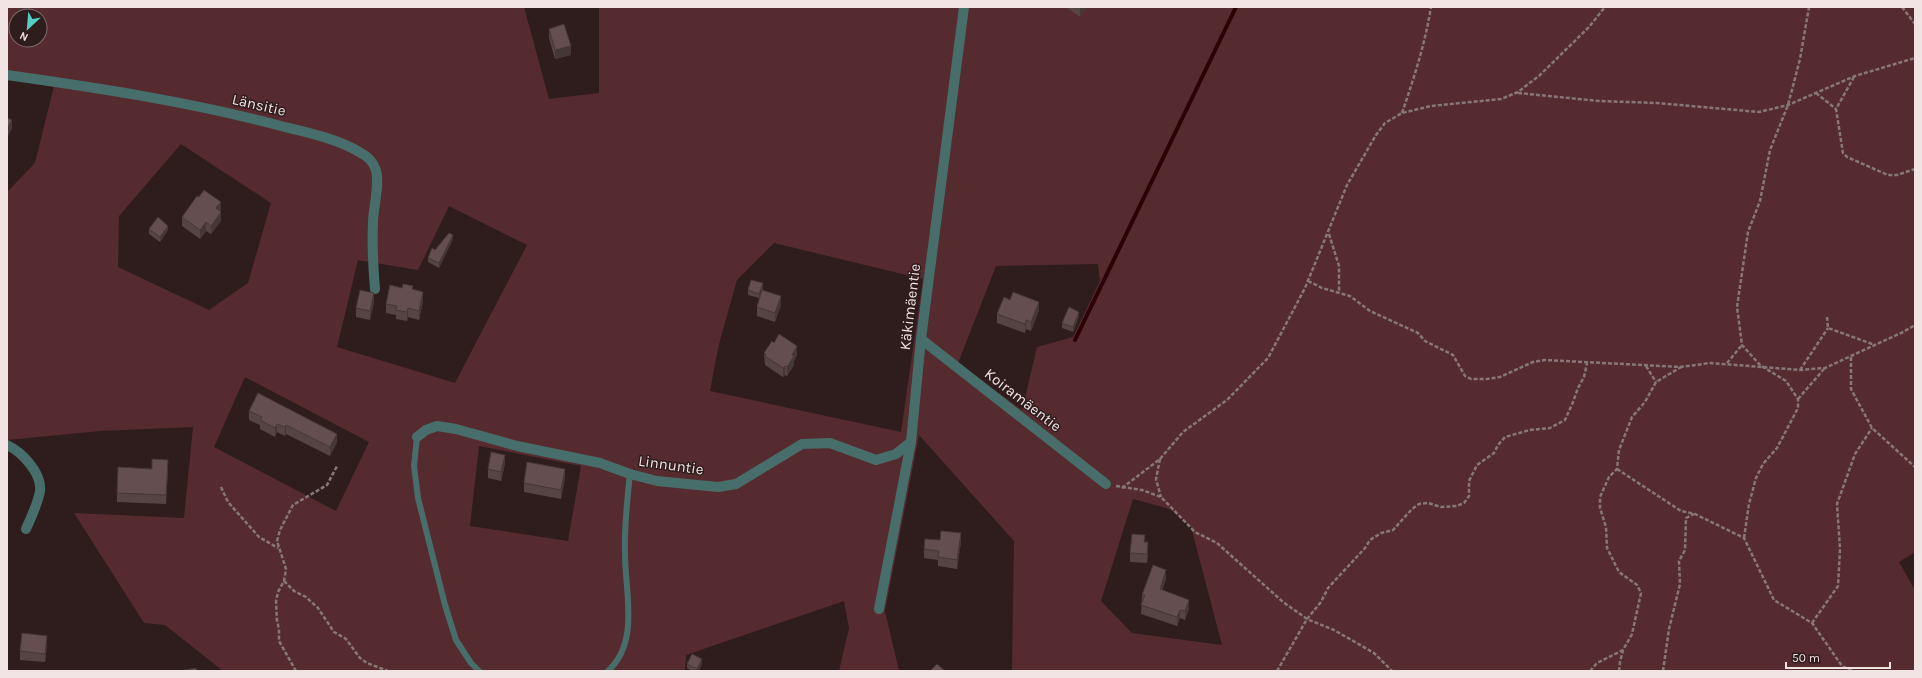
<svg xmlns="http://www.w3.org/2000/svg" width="1922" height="678" font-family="Karla,sans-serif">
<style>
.green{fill:#562b2f;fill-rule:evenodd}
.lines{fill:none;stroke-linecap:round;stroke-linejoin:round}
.stream{stroke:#2b0006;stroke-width:4}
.path{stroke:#887778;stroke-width:2.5;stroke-dasharray:4 2;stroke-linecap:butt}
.lane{stroke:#476e6a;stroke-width:6}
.street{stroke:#476e6a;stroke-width:10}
.wall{fill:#564344}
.shaded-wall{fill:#463737}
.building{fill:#644e4f;stroke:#463737}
.labels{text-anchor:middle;stroke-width:3;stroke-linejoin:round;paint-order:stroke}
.street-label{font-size:15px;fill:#f1e3e4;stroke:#2f1c1d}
</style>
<rect width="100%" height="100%" fill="#2f1c1d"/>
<!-- green -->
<path class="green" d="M7 7H524L549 99 599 93V7H1915V552L1899 562 1915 590V671H1012L1014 541 919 435 885 611 899 671H839L849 628 844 601 686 655 685 671H223L165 625 144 623 74 513 184 518 193 427 100 431 7 440V192L35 163 55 82 7 75ZM16 16H40V40H16ZM181 144 271 203 248 283 209 310 118 267 119 216ZM449 206 527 245 455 383 337 347 358 260 418 270ZM774 243 923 279 901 432 710 391 719 344 737 280ZM1098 264 1100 281 1073 337 1037 347 1022 410 958 363 996 266ZM245 377 369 442 336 511 214 447ZM479 446 581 466 568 541 470 526ZM1133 499 1170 509 1191 527 1222 645 1132 633 1101 601Z"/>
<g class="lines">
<!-- stream -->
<polyline class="stream" points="1075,340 1236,7"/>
<!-- path -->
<g class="path">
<polyline points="1902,7 1915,24"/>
<polyline points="1854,77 1836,109 1843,153 1847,157 1888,175 1897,175 1915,169"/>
<polyline points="1518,93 1599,101 1657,103 1759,112 1788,105 1855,76 1915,58"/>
<polyline points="1816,93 1836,109"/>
<path d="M1402 113C1414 78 1425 44 1431 7"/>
<polyline points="1329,234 1339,266 1339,291"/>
<polyline points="1308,281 1322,288 1350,296 1370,311 1418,333 1425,341 1453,355 1465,376 1471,379 1487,379 1500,377 1533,362 1545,360 1681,367 1710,363 1800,370 1825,368 1903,332 1915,325"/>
<polyline points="1827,317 1828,328 1875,345"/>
<polyline points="1851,357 1851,389 1872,428 1915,467"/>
<polyline points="1727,363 1742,345"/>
<polyline points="1646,366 1656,382"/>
<polyline points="1800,370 1828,328"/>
<polyline points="1798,399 1824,369"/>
<polyline points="1160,459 1156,479 1161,497"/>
<polyline points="1617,469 1681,511 1695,514 1744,538 1774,600 1812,623 1842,666 1852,671"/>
<polyline points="1116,486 1142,490 1161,497 1195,532 1217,543 1283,602 1307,619 1334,630 1374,653 1392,671"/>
<polyline points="221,487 228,502 259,537 278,548"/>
<polyline points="1122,488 1160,459 1183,432 1227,400 1268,358 1305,288 1347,185 1376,135 1385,123 1402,113 1431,106 1501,99 1518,92 1540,75 1589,27 1605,7"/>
<polyline points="1744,538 1749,504 1756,478 1763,464 1777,448 1798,408 1798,399 1786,381 1760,365 1742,345 1737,307 1748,232 1760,201 1770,150 1788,105 1800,59 1809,7"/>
<polyline points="284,581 294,591 306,597 318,608 334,632 346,639 360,658 367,663 388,671"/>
<polyline points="1812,623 1838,586 1840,549 1837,504 1855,454 1872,428"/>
<polyline points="296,671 279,641 279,629 277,621 276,601 278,592 284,581 286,569 277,541 280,530 293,505 327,485 337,466"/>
<polyline points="1277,671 1307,619 1321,602 1328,588 1365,548 1370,540 1381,533 1393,530 1412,509 1419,504 1428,503 1441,507 1457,506 1464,503 1469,496 1469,481 1477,465 1494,453 1498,445 1505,437 1530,430 1550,428 1565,420 1573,402 1578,388 1584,377 1587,363"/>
<polyline points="1590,671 1597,663 1623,650"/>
<polyline points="1619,671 1620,662 1623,650 1632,634 1641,593 1637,585 1619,572 1607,548 1606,527 1600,508 1600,497 1609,477 1617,469 1619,450 1632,417 1645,402 1656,382 1681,367"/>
<polyline points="1663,671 1669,629 1680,584 1679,561 1685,550 1686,518 1694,514"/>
</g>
<!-- lane -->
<g class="lane">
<polyline points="417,437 414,466 418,498 445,605 456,640 471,663 479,671"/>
<path d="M608 671C640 642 625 592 625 554 624 527 627 501 630 474"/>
</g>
<!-- street -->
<g class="street">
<path d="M7 75C99 88 191 102 281 126 306 132 339 139 361 153 367 156 373 162 375 168 381 181 373 208 373 222 372 245 373 266 375 289"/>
<polyline points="921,339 1106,484"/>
<polyline points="417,437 426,430 437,426 456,429 517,446 600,463 630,474 657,481 718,487 736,484 802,444 830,443 876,460 896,454 911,442"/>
<path d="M7 445C22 452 42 473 40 491 38 503 31 518 26 529"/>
<polyline points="879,609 911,442 921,339 964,7"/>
</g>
</g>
<!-- wall -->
<g class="wall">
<polygon points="1066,7 1087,7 1080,17"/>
<polygon points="549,29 571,55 555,59 549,38"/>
<polygon points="221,211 221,221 211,234 206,231 200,239 182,226 182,217"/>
<polygon points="149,229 168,230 160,242 149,234"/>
<polygon points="453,239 439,268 428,262 428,258 435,250"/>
<polygon points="402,288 413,289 423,301 419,320 408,317 407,321 396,319 396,315 386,313 386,304"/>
<polygon points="763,288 762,291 781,305 775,322 757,316 757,307 759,298 748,295 748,290"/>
<polygon points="374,302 370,320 356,317 356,308"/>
<polygon points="1039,310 1031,331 1026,329 1025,333 997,323 997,314"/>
<polygon points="1079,316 1073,332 1062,328 1062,323"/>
<polygon points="764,353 797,355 794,361 794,365 787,376 785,375 783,377 765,365"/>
<polygon points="249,411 337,442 330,456 286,434 285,436 277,432 275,437 260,429 260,425 249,420"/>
<polygon points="505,464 501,481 488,478 488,469"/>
<polygon points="152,469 168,469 166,504 117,502 117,493"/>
<polygon points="565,478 561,499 524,492 524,483"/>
<polygon points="961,542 957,569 938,566 938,560 924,558 924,549"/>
<polygon points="1145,542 1148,551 1147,563 1130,562 1130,553"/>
<polygon points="1166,579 1162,590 1189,609 1185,620 1180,618 1177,626 1141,614 1142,595"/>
<polygon points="47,645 45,662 20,660 20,651"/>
<polygon points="687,664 702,664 699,671 692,671 687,668"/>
</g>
<!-- shaded-wall -->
<g class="shaded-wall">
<polygon points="1080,7 1087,7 1080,17"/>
<polygon points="571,46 571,55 555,59 555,50"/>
<polygon points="12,120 12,129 7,138 7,129"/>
<polygon points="221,202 221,211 216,217 216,208"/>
<polygon points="221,212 221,221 211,234 211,226"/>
<polygon points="206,222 206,231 200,239 200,230"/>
<polygon points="168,226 168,230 160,242 160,237"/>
<polygon points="453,235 453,239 439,268 439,263"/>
<polygon points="763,283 763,288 759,298 759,294"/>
<polygon points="423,292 423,301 419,320 419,311"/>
<polygon points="374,293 374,302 370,320 370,311"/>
<polygon points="781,296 781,305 775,322 775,313"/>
<polygon points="1039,302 1039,310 1031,331 1031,322"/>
<polygon points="408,308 408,317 407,321 407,312"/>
<polygon points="1079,312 1079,316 1073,332 1073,327"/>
<polygon points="1026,320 1026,329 1025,333 1025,324"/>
<polygon points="797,346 797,355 794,361 794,365 787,376 787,367 792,355"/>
<polygon points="785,366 785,375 783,377 783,368"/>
<polygon points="277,424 277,432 275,437 275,428"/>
<polygon points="286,425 286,434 285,436 285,427"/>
<polygon points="337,434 337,442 330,456 330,447"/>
<polygon points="505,455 505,464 501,481 501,472"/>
<polygon points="565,469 565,478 561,499 561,490"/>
<polygon points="961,533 961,542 957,569 957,560"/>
<polygon points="1148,542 1148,551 1147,563 1147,554"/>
<polygon points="1166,570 1166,579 1160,598 1160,589"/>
<polygon points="1189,600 1189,609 1185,620 1185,611"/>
<polygon points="1180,610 1180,618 1177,626 1177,617"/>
<polygon points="47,636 47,645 45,662 45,654"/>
<polygon points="702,659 702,664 699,671 697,671 697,669"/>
</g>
<!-- building -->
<g class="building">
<polygon points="564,24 571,46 555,50 549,29"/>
<polygon points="7,118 12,120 7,129"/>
<polygon points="204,190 221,202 216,208 221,212 211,226 206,222 200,230 182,217 197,196 199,197"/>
<polygon points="158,217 168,226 160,237 149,229"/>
<polygon points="449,233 453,235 439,263 428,258 432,248 435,250"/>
<polygon points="751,280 763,283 759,294 748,290"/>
<polygon points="403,284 413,286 412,289 423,292 419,311 408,308 407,312 396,310 397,306 386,304 390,285 402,288"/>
<polygon points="360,290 374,293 370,311 356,308"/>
<polygon points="762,290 781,296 775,313 757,307"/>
<polygon points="1013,292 1039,302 1031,322 1026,320 1025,324 997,314 1004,297 1010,300"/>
<polygon points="1069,307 1079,312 1073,327 1062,323"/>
<polygon points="779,334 797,346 792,355 794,356 787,367 785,366 783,368 765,356 766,354 764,353 772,341 774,343"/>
<polygon points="258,393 337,434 330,447 286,425 285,427 277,424 275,428 260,420 262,417 249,411"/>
<polygon points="491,452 505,455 501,472 488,469"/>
<polygon points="152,459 168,460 166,495 117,493 118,467 152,469"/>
<polygon points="527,462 565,469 561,490 524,483"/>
<polygon points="941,531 961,533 957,560 938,557 939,551 924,549 925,539 940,540"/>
<polygon points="1132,534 1145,535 1144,542 1148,542 1147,554 1130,553"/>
<polygon points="1153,565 1166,570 1160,589 1189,600 1185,611 1180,610 1177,617 1141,605 1145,595 1142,595"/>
<polygon points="22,633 47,636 45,654 20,651"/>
<polygon points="692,654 702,659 697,669 687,664"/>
<polygon points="937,664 945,671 930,671"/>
<polygon points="196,668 197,671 180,671"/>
</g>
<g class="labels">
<!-- street labels -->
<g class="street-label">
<text transform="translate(259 105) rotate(13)" y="5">Länsitie</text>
<text transform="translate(910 307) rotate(-83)" y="5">Käkimäentie</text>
<text transform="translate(1023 400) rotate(38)" y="5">Koiramäentie</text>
<text transform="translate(671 465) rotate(8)" y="5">Linnuntie</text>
</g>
</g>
<!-- border -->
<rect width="1922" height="678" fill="none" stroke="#f1e3e4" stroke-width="16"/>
<!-- north arrow -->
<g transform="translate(28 28) rotate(206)"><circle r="19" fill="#2f1c1d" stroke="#7d6c6d"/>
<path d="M0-3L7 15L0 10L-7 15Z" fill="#55cec5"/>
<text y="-6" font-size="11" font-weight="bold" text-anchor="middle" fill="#f1e3e4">N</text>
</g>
<!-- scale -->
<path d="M1786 662v6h104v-6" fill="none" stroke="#f1e3e4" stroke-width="2"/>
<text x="1792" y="662" font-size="12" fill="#f1e3e4" stroke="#2f1c1d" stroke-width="3" paint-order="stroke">50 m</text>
</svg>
